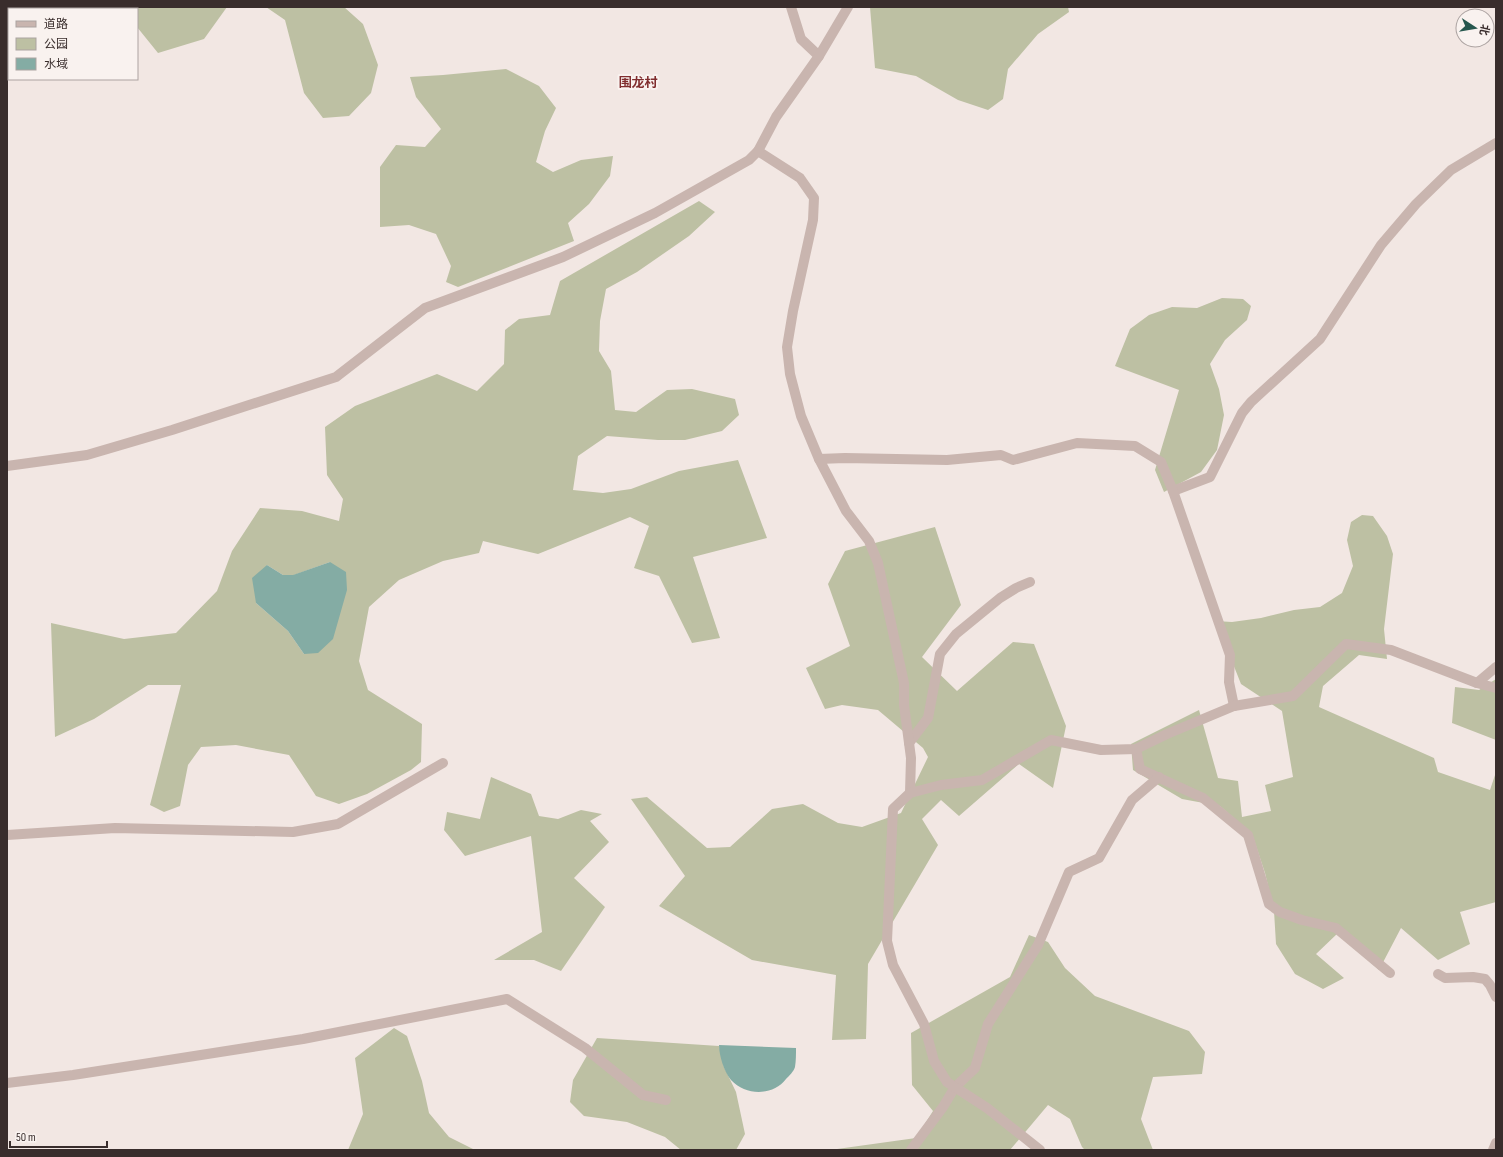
<svg xmlns="http://www.w3.org/2000/svg" width="1503" height="1157" font-family="'Sofia Sans Condensed','Noto Sans SC',sans-serif">
<style>
.green{fill:#bdc0a3;fill-rule:evenodd}
.water{fill:#84aca4}
.lines{fill:none;stroke-linecap:round;stroke-linejoin:round}
.minor{stroke:#c9b5af;stroke-width:10}
.labels{text-anchor:middle;stroke-width:4;stroke-linejoin:round;paint-order:stroke}
.quarter-label{font-size:13px;font-weight:bold;fill:#802d2e;stroke:#f9f2ef}
</style>
<rect width="100%" height="100%" fill="#f2e7e3"/>
<!-- green -->
<g class="green">
<polygon points="7,7 69,7 65,9 9,9 9,65 7,68"/>
<polygon points="122,7 227,7 204,39 158,53 137,27 137,9 123,9"/>
<polygon points="266,7 344,7 363,24 378,65 371,93 349,116 323,118 304,93 285,20"/>
<polygon points="870,7 1068,7 1069,12 1038,34 1008,69 1003,99 988,110 958,100 916,76 875,68"/>
<polygon points="506,69 539,86 556,108 545,131 536,162 553,172 581,160 613,156 610,176 589,204 568,223 574,241 458,287 446,282 451,266 436,234 409,225 380,227 380,167 396,145 425,147 441,129 416,97 410,77 443,75"/>
<path d="M699 201 715 212 689 236 637 272 606 289 600 321 599 351 611 371 615 410 636 412 667 390 692 389 735 399 739 415 722 431 685 440H658L607 436 578 456 573 490 603 493 631 489 679 471 738 460 767 538 693 557 720 638 692 643 659 576 634 568 649 526 630 517 538 554 483 541 479 553 443 561 399 580 369 607 359 661 368 690 422 724 421 762 411 770 367 794 339 804 316 796 289 755 236 745 201 747 188 765 180 806 164 812 150 805 181 685H148L94 719 55 737 51 623 124 639 176 633 217 591 232 551 260 508 302 511 339 521 343 499 327 475 325 427 355 406 437 374 477 391 504 364 505 330 519 319 550 315 560 281ZM330 562 304 654 288 631 256 603 267 565 283 575H294Z"/>
<polygon points="1222,298 1243,299 1251,306 1247,320 1225,340 1210,364 1219,389 1224,415 1217,450 1201,472 1164,492 1155,470 1179,390 1115,366 1130,329 1149,315 1172,307 1197,308"/>
<polygon points="1362,515 1373,516 1387,536 1393,554 1384,629 1387,659 1359,655 1323,686 1319,707 1434,758 1438,772 1490,790 1496,772 1496,902 1460,912 1470,944 1438,960 1401,928 1379,970 1338,933 1316,954 1344,978 1323,989 1295,974 1276,944 1274,911 1265,873 1252,834 1220,806 1182,799 1133,770 1131,744 1199,710 1218,778 1238,781 1242,817 1271,811 1265,785 1293,777 1282,711 1241,684 1216,621 1232,622 1261,618 1294,610 1320,607 1342,593 1353,566 1347,540 1351,522"/>
<polygon points="935,527 961,605 922,657 957,691 1013,642 1034,644 1066,726 1053,788 1019,764 959,816 941,800 922,819 938,845 868,964 866,1039 832,1040 836,975 752,960 659,906 685,876 631,799 647,797 707,848 730,847 772,809 803,804 838,823 862,827 901,813 928,757 923,748 878,710 842,705 825,709 806,668 850,646 828,584 845,551"/>
<polygon points="1496,679 1496,740 1452,723 1455,687 1479,690"/>
<polygon points="491,777 531,794 539,816 558,819 581,810 602,814 590,821 609,842 574,878 605,907 561,971 534,960 494,960 542,932 531,836 465,856 444,830 447,812 480,819"/>
<polygon points="1029,935 1048,942 1065,968 1095,996 1189,1031 1205,1052 1202,1074 1153,1077 1141,1119 1153,1150 1085,1150 1082,1147 1070,1119 1048,1105 1010,1150 838,1150 837,1149 916,1138 933,1111 912,1085 911,1033 1010,977"/>
<polygon points="394,1028 407,1036 422,1081 429,1113 449,1137 475,1150 348,1150 363,1114 355,1058"/>
<polygon points="597,1038 719,1046 724,1067 736,1092 745,1134 736,1150 681,1150 665,1137 627,1122 584,1116 570,1102 573,1080"/>
</g>
<!-- water -->
<g class="water">
<polygon points="330,562 346,572 347,590 333,639 318,653 304,654 288,631 256,603 252,578 267,565 283,575 293,575"/>
<path d="M719 1045 796 1048C796 1054 796 1061 795 1067 794 1071 789 1076 786 1079 773 1096 746 1096 731 1080 724 1072 719 1055 719 1045Z"/>
</g>
<g class="lines">
<!-- minor -->
<g class="minor">
<polyline points="791,7 801,39 819,56"/>
<polyline points="758,151 800,178 814,198 813,220 793,311 787,347 790,374 801,416 819,459"/>
<polyline points="7,466 87,455 172,430 336,377 425,308 563,257 655,213 749,160 758,151 776,117 819,56 848,7"/>
<polyline points="1173,491 1210,477 1242,413 1251,402 1320,339 1381,245 1416,204 1451,170 1496,143"/>
<polyline points="1477,683 1496,667"/>
<polyline points="909,743 928,718 940,654 956,634 1000,598 1016,588 1030,582"/>
<polyline points="1136,749 1140,769 1203,798 1248,835 1269,904 1280,912 1302,920 1336,928 1390,973"/>
<polyline points="910,793 911,758 904,705 904,683 878,563 869,541 846,511 819,459 845,458 947,460 1001,455 1013,460 1077,443 1135,446 1161,462 1173,491 1230,655 1229,682 1234,706"/>
<polyline points="7,835 115,828 293,832 338,824 443,763"/>
<polyline points="1438,974 1445,978 1473,977 1485,979 1490,985 1496,997"/>
<polyline points="7,1083 73,1075 303,1039 507,999 585,1048 643,1095 666,1100"/>
<polyline points="911,1150 943,1107 955,1087 975,1068 988,1024 1038,945 1069,872 1099,858 1132,800 1159,777"/>
<polyline points="1040,1150 987,1108 947,1082 934,1061 924,1024 893,965 887,941 893,809 910,793 941,785 982,780 1051,740 1101,750 1136,749 1167,734 1234,706 1293,696 1346,644 1391,650 1477,683 1496,688"/>
<polyline points="1493,1150 1496,1143"/>
</g>
</g>
<g class="labels">
<!-- quarter labels -->
<g class="quarter-label">
<text x="638" y="87">围龙村</text>
</g>
</g>
<!-- border -->
<rect width="1503" height="1157" fill="none" stroke="#392d2c" stroke-width="16"/>
<!-- legend -->
<rect x="8" y="8" width="130" height="72" fill="#f9f2ef" stroke="#aca3a1"/>
<rect x="16" y="21" width="20" height="6" fill="#c9b5af" stroke="#aca3a1"/>
<text x="44" y="28" font-size="12" fill="#392d2c">道路</text>
<rect x="16" y="38" width="20" height="12" fill="#bdc0a3" stroke="#aca3a1"/>
<text x="44" y="48" font-size="12" fill="#392d2c">公园</text>
<rect x="16" y="58" width="20" height="12" fill="#84aca4" stroke="#aca3a1"/>
<text x="44" y="68" font-size="12" fill="#392d2c">水域</text>
<!-- north arrow -->
<g transform="translate(1475 28) rotate(102)"><circle r="19" fill="#f9f2ef" stroke="#aca3a1"/>
<path d="M0-3L7 15L0 10L-7 15Z" fill="#26574e"/>
<text y="-6" font-size="11" font-weight="bold" text-anchor="middle" fill="#392d2c">北</text>
</g>
<!-- scale -->
<path d="M10 1141v6h97v-6" fill="none" stroke="#392d2c" stroke-width="2"/>
<text x="16" y="1141" font-size="12" fill="#392d2c" stroke="#f9f2ef" stroke-width="3" paint-order="stroke">50 m</text>
</svg>
